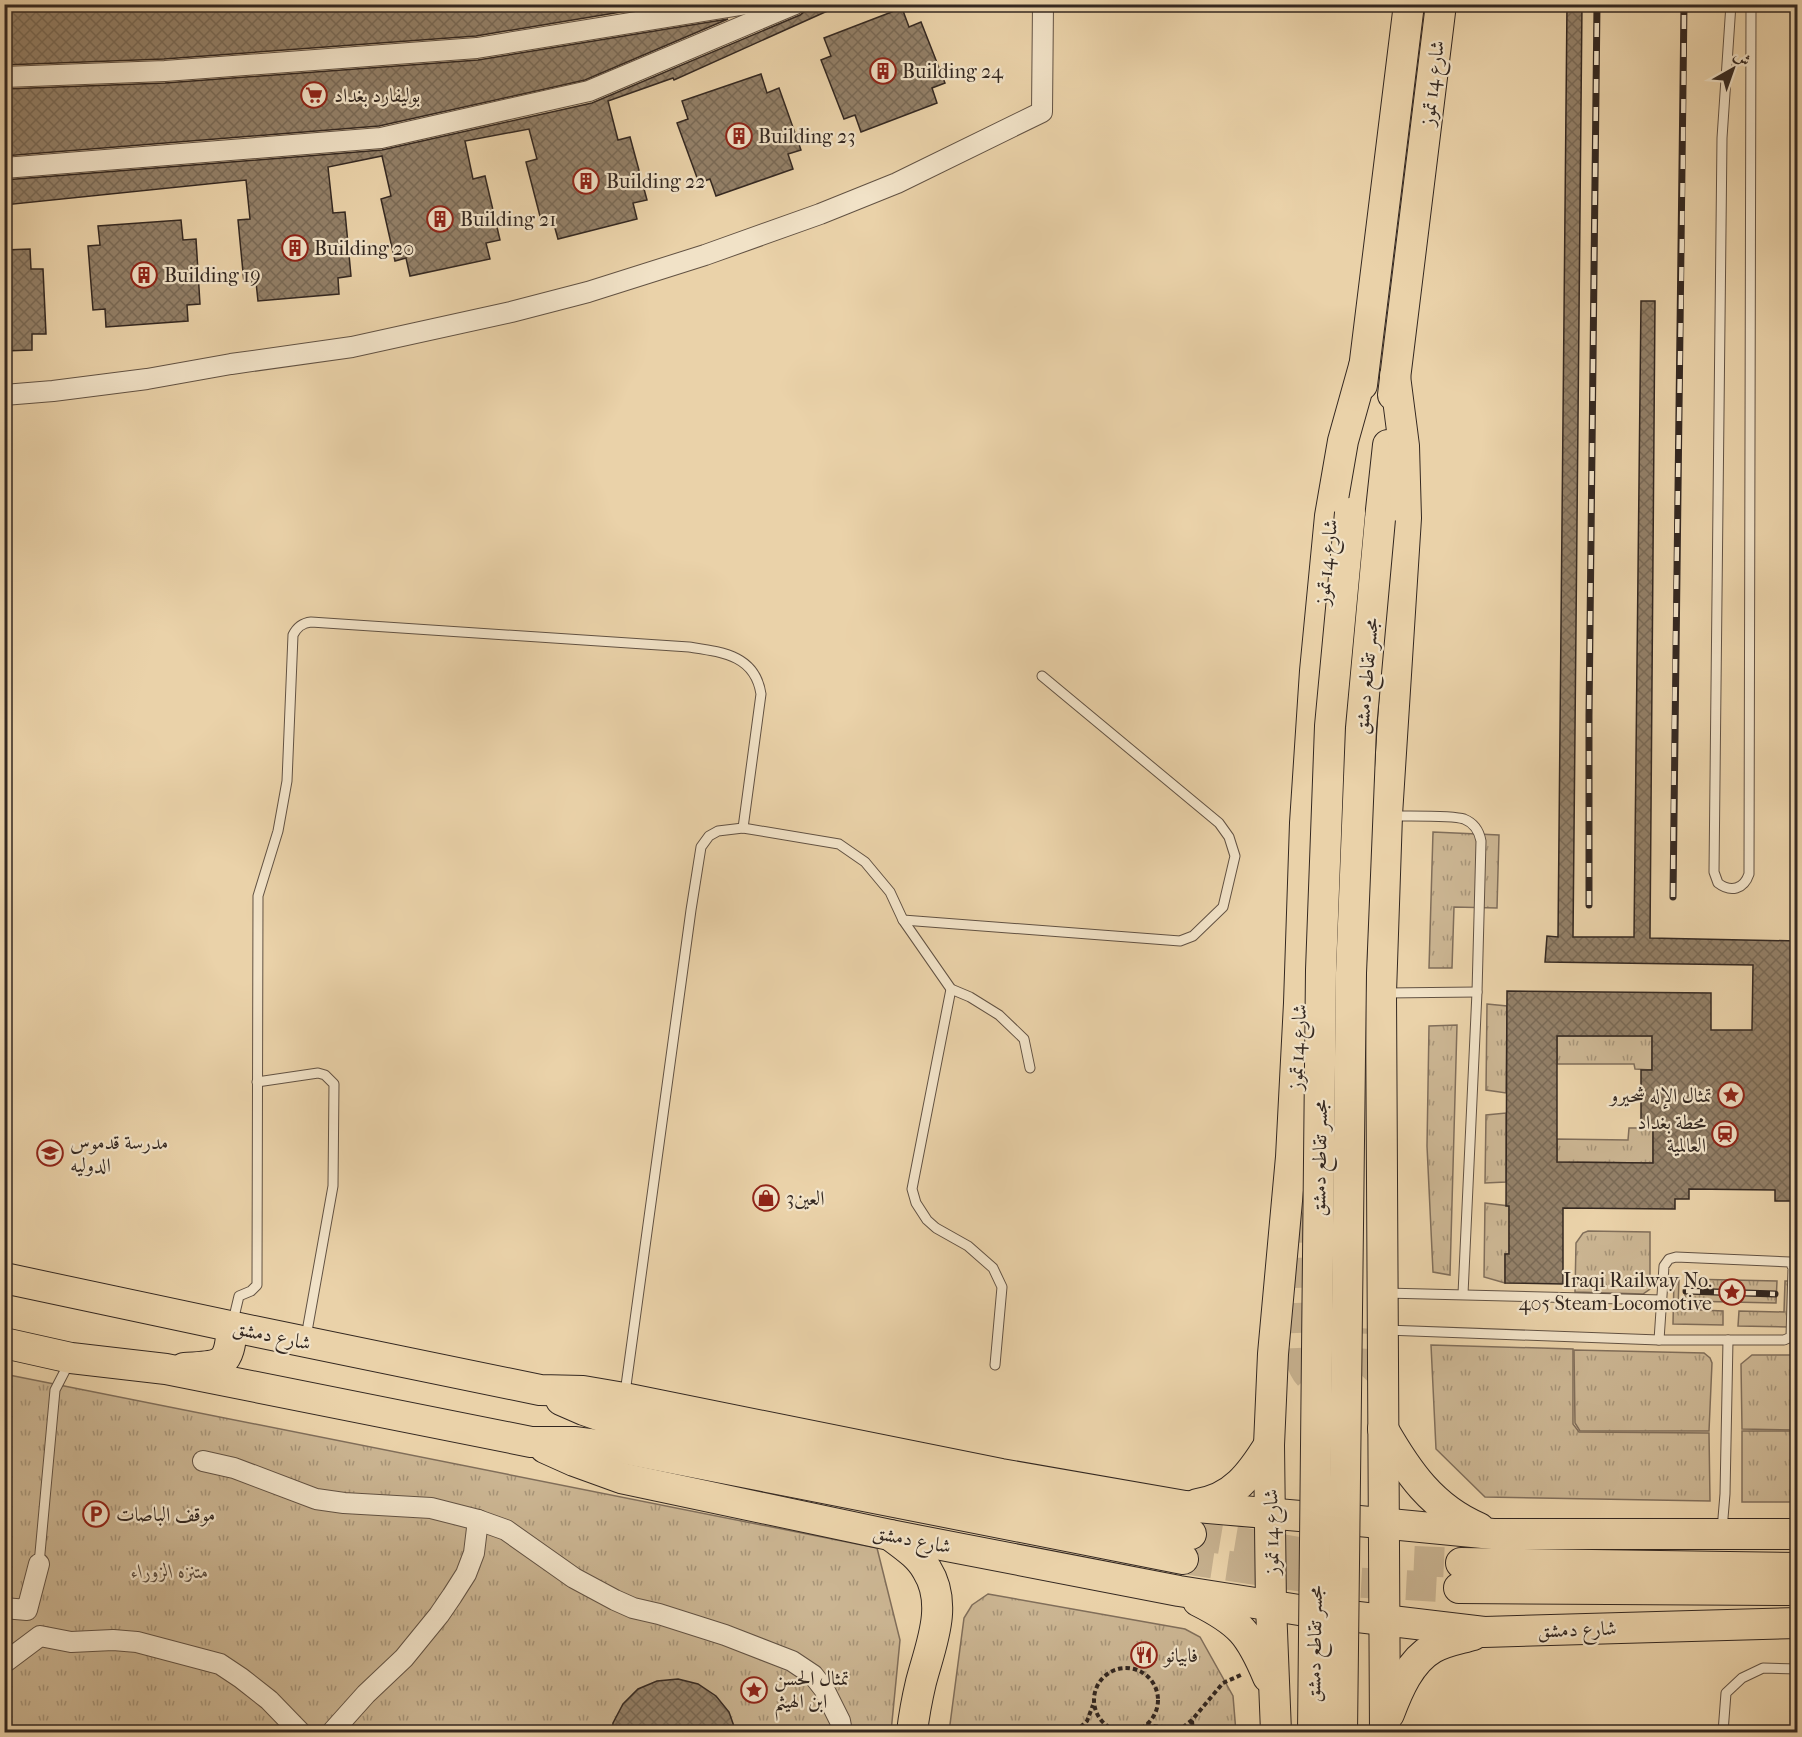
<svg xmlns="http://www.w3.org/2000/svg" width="1802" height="1737" font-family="'IM FELL French Canon',Amiri,serif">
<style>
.grass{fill:url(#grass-tufts);stroke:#806e5a;stroke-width:1.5}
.building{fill:url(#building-cross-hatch);stroke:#342821;stroke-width:1.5;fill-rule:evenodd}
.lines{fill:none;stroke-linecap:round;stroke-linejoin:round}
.primary-tunnel{stroke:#c6b08e;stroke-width:30;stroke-dasharray:30 15;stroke-linecap:butt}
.lane-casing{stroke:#625243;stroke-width:11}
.street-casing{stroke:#625243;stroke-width:22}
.primary-casing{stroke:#342821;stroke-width:32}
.path{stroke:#342821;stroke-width:4;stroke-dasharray:4.5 3;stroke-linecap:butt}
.lane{stroke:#f1e2c7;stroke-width:9}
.street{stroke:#f1e2c7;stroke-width:20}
.primary{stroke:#ead2a9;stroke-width:30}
.rail-casing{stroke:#342821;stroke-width:7}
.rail{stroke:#f1e2c7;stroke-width:4.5;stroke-dasharray:14;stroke-linecap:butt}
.primary-bridge-casing{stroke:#342821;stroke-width:32;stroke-linecap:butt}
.primary-bridge{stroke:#ead2a9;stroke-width:30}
.labels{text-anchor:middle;stroke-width:4.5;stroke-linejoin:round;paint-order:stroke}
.poi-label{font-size:20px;fill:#342821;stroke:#f1e2c7;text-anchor:start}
.street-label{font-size:20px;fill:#342821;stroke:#f1e2c7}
.park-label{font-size:20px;font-style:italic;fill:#5a4b3d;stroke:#f1e2c7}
</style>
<defs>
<pattern id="grass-tufts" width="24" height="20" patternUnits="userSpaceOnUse" patternTransform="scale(1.5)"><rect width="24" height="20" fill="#cbb592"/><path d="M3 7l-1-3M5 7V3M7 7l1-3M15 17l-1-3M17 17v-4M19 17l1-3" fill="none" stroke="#a69377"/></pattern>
<pattern id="building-cross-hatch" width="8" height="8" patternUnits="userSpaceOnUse" patternTransform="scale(1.5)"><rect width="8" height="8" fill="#938068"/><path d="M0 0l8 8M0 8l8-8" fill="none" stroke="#796955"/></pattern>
</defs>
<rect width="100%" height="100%" fill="#ead2a9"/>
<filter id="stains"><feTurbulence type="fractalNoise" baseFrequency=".00333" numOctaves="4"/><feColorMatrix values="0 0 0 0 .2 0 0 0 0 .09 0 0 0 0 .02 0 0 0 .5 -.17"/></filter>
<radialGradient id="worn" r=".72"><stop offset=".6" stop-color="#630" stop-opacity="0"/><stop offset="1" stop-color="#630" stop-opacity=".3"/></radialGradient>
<!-- grass -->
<g class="grass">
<polygon points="1433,832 1499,835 1497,908 1454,907 1452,968 1429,968"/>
<polygon points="1487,1004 1507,1006 1506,1093 1486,1090"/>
<polygon points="1457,1025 1450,1275 1433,1272 1427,1146 1429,1026"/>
<polygon points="1557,1036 1652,1036 1652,1070 1635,1069 1634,1064 1557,1064"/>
<polygon points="1506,1113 1506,1182 1485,1183 1486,1115"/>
<polygon points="1629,1128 1653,1128 1653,1163 1557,1162 1557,1139 1628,1140"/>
<polygon points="1485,1203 1509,1206 1509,1254 1505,1254 1505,1283 1484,1277"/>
<polygon points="1588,1231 1650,1232 1650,1289 1643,1294 1575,1292 1576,1243 1583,1233"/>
<polygon points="1674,1279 1679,1279 1678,1309 1723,1311 1723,1325 1673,1324"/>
<polygon points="1685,1279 1777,1281 1776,1303 1685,1301"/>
<polygon points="1785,1281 1789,1281 1788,1327 1738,1326 1739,1311 1784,1312"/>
<polygon points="1431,1345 1573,1349 1573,1424 1579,1432 1709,1433 1710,1501 1485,1497 1436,1449"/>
<polygon points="1574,1350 1704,1353 1710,1358 1712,1363 1709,1431 1580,1431 1575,1423"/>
<polygon points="1752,1355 1797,1355 1797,1430 1742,1429 1741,1364"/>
<polygon points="4,1374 877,1548 900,1640 891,1732 5,1732"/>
<rect x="1742" y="1431" width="55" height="71"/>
<polygon points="988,1594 1185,1629 1200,1637 1233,1696 1236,1732 949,1732 964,1618 972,1605"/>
</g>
<!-- building -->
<g class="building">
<polygon points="259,4 669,4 476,36 164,59 4,65 4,11"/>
<polygon points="807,4 843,4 674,80 673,78 608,101 618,140 630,137 647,200 633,203 637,219 558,239 553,221 542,224 526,162 537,159 529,129 465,141 473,179 485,176 500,240 486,243 490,259 410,276 406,258 395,261 381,199 391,196 382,156 328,167 333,213 345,212 351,276 338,278 339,294 258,301 256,282 244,283 238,220 250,219 246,180 4,205 4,180 382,150 592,103 800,15 805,11"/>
<path d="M1567 4H1582L1573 937H1634L1641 301H1655L1650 938 1797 941V1201H1775V1190L1689 1189V1199H1675V1209L1563 1208V1284L1505 1283V1254H1509V1206H1506L1507 991 1711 993V1030H1752L1753 965 1545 962 1547 936 1558 937ZM1557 1036H1652V1070H1641V1128H1653V1163L1557 1162Z"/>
<polygon points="902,8 909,27 921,22 945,83 932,88 937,103 861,132 855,115 844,119 821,60 831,56 824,38"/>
<polygon points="728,19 585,80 379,126 4,156 4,89 165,83 478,60"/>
<polygon points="761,74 767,93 779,88 801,150 788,154 793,169 716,196 710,179 699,183 677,123 688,119 682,101"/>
<polygon points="181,220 183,240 196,239 200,304 187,305 188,321 106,327 105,309 93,310 88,246 100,245 98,226"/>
<polygon points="30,249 31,269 43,269 46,334 32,334 32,350 4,351 4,250"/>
<polygon points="678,1679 698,1684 716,1696 729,1712 736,1732 612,1732 613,1723 623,1704 638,1689 657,1681"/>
</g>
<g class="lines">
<!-- primary-tunnel -->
<g class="primary-tunnel">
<path d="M1295 1213 1301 1360C1308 1391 1351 1398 1367 1371 1375 1359 1373 1343 1374 1329"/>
<polyline points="1191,1534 1329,1557 1461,1563"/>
<polyline points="1183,1559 1330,1581 1459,1588"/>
</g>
<!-- lane casing -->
<g class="lane-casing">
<g id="lane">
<path d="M1731 4 1722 138 1714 872 1718 883C1731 893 1744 889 1749 874L1751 4"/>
<path d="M1392 816C1407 816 1453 815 1464 819 1474 823 1479 830 1481 841L1477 992 1463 1294"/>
<polyline points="903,920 1180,941 1193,936 1223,907 1235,856 1229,837 1219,823 1042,676"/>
<polyline points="951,989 912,1189 916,1203 927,1220 936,1228 968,1246 993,1268 1002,1287 995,1365"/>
<polyline points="1386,993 1477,992"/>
<polyline points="257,1082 318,1073 325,1075 334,1084 333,1186 306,1337"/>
<polygon points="1676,1257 1790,1262 1793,1268 1791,1337 1784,1340 1659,1340 1664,1266 1669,1259"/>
<polyline points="1385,1293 1662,1300"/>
<path d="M233 1321 239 1296 251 1291 257 1285 258 896 278 831 287 781 293 635C297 627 302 623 311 622L689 647C722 652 755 655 761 694L743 828"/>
<polyline points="1386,1330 1659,1340"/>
<polyline points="625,1393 691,910 701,847 709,836 718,831 743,828 839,844 865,862 890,892 903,920 951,989 970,997 999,1015 1024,1039 1030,1068"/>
<polyline points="1722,1530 1725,1494 1728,1340"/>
<polyline points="39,1564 55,1390 69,1363"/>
<polyline points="1723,1732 1726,1693 1742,1678 1763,1668 1798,1669"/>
</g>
</g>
<!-- street casing -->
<g class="street-casing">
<g id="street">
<polyline points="4,77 165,71 477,48 747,4"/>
<polyline points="4,168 381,138 589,91 795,4"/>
<polyline points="4,395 53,391 147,379 231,364 352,347 511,312 588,292 705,255 820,214 897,183 1042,112 1043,4"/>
<polyline points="203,1461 234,1468 316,1499 344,1503 431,1508 478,1520"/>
<polyline points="4,1608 27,1610 39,1564"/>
<polyline points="4,1663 40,1636 71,1642 113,1640 137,1642 220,1664 241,1678 269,1700 300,1732"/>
<polyline points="332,1732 366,1694 404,1658 439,1615 452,1596 466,1574 474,1553 478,1520 506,1530 574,1578 615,1600 633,1608 659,1614 725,1635 792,1661 813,1675 824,1689 840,1721 842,1732"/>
</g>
</g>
<!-- primary casing -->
<g class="primary-casing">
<g id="primary">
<polyline points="1362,385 1409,4"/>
<polyline points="1393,395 1441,4"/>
<polyline points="1380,519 1388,445"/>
<polyline points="4,1278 258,1332 540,1390 583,1391 624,1398 1001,1474 1185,1506 1300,1516"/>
<polyline points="4,1343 71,1358 166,1369 531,1442 576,1442 621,1448 1183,1559"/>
<path d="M184 1368C222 1366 229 1367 232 1327"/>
<polyline points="561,1400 584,1410 627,1425 1191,1534"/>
<path d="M1383 1429C1407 1471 1432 1508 1479 1528"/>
<polyline points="545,1448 574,1461 621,1478 890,1535 1179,1591 1299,1610"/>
<path d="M1197 1504C1233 1499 1251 1474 1269 1445"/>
<polyline points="1359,1521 1493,1534 1798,1534"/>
<path d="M890 1535C903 1545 919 1555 927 1570 949 1605 930 1647 921 1682 917 1699 914 1715 912 1732"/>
<polyline points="1461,1563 1798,1568"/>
<polyline points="1459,1588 1798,1590"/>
<path d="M1198 1601C1240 1622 1250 1634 1268 1677"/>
<polyline points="1358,1617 1484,1632 1798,1623"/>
<path d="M1389 1714C1398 1690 1410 1661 1433 1648 1445 1641 1459 1639 1473 1635"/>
<polyline points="1276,1732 1271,1606 1269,1445 1273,1354 1291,1157 1299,1003 1305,823 1315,671 1330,516 1343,441 1364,366"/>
<polyline points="1385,1732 1381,993 1387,815 1406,518 1404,446 1395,376"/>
</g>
</g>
<!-- path -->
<g class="path">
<circle cx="1126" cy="1700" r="32"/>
<polyline points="1192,1721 1193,1732"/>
<polyline points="1146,1725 1180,1729"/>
<polyline points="1075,1732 1087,1721 1093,1705"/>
<polyline points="1177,1732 1192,1720 1223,1683 1243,1674"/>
</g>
<!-- lane -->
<use href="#lane" class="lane"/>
<!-- street -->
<use href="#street" class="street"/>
<!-- primary -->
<use href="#primary" class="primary"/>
<!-- rail casing -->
<g class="rail-casing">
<g id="rail">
<path d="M1673 897C1674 599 1683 302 1684 4"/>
<polyline points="1589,905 1589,716 1597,4"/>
<polyline points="1686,1291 1775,1294"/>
</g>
</g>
<!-- rail -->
<use href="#rail" class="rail"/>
<!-- primary-bridge casing -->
<g class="primary-bridge-casing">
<g id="primary-bridge">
<polyline points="1313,1732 1321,970 1330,726 1350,513"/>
<polyline points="1342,1732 1351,973 1361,728 1380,519"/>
</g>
</g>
<!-- primary-bridge -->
<use href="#primary-bridge" class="primary-bridge"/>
</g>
<!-- icons -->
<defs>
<g id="building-ring" transform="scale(1.35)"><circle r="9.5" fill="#f1e2c7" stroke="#8f2418" stroke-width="1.5"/><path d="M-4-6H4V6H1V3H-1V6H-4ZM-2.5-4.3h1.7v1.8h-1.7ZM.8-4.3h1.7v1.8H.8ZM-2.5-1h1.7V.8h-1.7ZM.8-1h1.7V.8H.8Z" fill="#8f2418"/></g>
<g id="supermarket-ring" transform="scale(1.35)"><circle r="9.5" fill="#f1e2c7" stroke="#8f2418" stroke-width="1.5"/><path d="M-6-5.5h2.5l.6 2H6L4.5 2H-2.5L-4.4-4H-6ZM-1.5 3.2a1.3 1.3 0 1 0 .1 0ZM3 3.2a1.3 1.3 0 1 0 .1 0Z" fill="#8f2418"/></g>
<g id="sight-ring" transform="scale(1.35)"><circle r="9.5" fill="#f1e2c7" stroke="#8f2418" stroke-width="1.5"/><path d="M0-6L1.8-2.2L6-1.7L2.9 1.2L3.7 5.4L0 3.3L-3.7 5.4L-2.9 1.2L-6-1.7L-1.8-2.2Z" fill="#8f2418"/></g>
<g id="station-ring" transform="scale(1.35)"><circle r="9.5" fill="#f1e2c7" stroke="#8f2418" stroke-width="1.5"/><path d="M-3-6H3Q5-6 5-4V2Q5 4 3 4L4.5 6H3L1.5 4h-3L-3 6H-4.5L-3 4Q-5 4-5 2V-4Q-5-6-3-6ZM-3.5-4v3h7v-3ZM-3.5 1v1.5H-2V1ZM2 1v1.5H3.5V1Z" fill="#8f2418"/></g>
<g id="school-ring" transform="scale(1.35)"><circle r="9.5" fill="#f1e2c7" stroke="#8f2418" stroke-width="1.5"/><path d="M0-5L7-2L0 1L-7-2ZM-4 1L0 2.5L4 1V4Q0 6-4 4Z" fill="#8f2418"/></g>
<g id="shop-ring" transform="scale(1.35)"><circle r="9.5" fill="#f1e2c7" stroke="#8f2418" stroke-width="1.5"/><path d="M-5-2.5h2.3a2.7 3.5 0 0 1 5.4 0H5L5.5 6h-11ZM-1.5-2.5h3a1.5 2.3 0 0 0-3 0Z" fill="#8f2418"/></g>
<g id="parking-ring" transform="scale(1.35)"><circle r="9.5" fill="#f1e2c7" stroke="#8f2418" stroke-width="1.5"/><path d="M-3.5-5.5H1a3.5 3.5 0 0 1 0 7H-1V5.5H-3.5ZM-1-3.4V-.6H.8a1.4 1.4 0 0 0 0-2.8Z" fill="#8f2418"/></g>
<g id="restaurant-ring" transform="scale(1.35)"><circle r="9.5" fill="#f1e2c7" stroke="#8f2418" stroke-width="1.5"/><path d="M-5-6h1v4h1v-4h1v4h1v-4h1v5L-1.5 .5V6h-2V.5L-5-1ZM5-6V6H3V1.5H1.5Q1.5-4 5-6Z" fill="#8f2418"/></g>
</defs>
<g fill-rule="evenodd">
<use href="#building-ring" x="883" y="71"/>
<use href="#supermarket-ring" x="314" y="95"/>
<use href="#building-ring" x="739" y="136"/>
<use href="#building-ring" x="586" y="181"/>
<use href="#building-ring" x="440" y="219"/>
<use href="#building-ring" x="295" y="248"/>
<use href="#building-ring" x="144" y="275"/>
<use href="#sight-ring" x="1731" y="1095"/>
<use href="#station-ring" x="1725" y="1134"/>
<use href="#school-ring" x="50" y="1153"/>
<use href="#shop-ring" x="766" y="1198"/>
<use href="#sight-ring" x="1732" y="1292"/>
<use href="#parking-ring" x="96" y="1514"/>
<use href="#restaurant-ring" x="1144" y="1655"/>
<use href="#sight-ring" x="754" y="1690"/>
</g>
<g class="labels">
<!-- poi labels -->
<g class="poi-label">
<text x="902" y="78">Building 24</text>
<text x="334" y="102">بوليفارد بغداد</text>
<text x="758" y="143">Building 23</text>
<text x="606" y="188">Building 22</text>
<text x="460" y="226">Building 21</text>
<text x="314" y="255">Building 20</text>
<text x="164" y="282">Building 19</text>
<text x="1712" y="1102" text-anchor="end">تمثال الإله شحيرو</text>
<text x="1706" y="1129" text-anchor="end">محطة بغداد<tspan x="1706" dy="23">العالمية</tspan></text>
<text x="70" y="1149">مدرسة قدموس<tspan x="70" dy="23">الدوليه</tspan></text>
<text x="786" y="1205">العين3</text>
<text x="1712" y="1287" text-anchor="end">Iraqi Railway No.<tspan x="1712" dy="23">405 Steam Locomotive</tspan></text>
<text x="116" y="1521">موقف الباصات</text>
<text x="1164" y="1662">فابيانو</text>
<text x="774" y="1685">تمثال الحسن<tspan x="774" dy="23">ابن الهيثم</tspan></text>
</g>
<!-- street labels -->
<g class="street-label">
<text transform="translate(1432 83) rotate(-83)" y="7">شارع 14 تموز</text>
<text transform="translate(1326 562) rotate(-84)" y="7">شارع 14 تموز</text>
<text transform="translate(1366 676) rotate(-85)" y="7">مجسر تقاطع دمشق</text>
<text transform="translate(1297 1047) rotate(-87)" y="7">شارع 14 تموز</text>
<text transform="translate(1319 1158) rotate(-89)" y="7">مجسر تقاطع دمشق</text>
<text transform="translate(272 1335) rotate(12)" y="7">شارع دمشق</text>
<text transform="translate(1271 1532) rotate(-91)" y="7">شارع 14 تموز</text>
<text transform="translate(912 1539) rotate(11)" y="7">شارع دمشق</text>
<text transform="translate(1577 1629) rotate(-2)" y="7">شارع دمشق</text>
<text transform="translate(1314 1644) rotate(-89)" y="7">مجسر تقاطع دمشق</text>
</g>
<!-- park labels -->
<g class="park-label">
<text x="170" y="1578">متنزه الزوراء</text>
</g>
</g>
<!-- margin -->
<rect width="1802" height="1737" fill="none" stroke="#ead2a9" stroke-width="24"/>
<rect x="6" y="6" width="1790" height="1725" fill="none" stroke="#342821" stroke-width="3"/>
<rect x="12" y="12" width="1778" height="1713" fill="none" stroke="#342821" stroke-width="1.5"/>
<!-- north arrow -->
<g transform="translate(1733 69) rotate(40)" stroke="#f1e2c7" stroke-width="4.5" paint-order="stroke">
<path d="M0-4.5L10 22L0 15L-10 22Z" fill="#342821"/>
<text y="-9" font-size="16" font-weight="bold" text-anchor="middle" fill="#342821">ش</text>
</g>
<rect width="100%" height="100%" filter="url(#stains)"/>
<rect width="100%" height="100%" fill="url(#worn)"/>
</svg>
